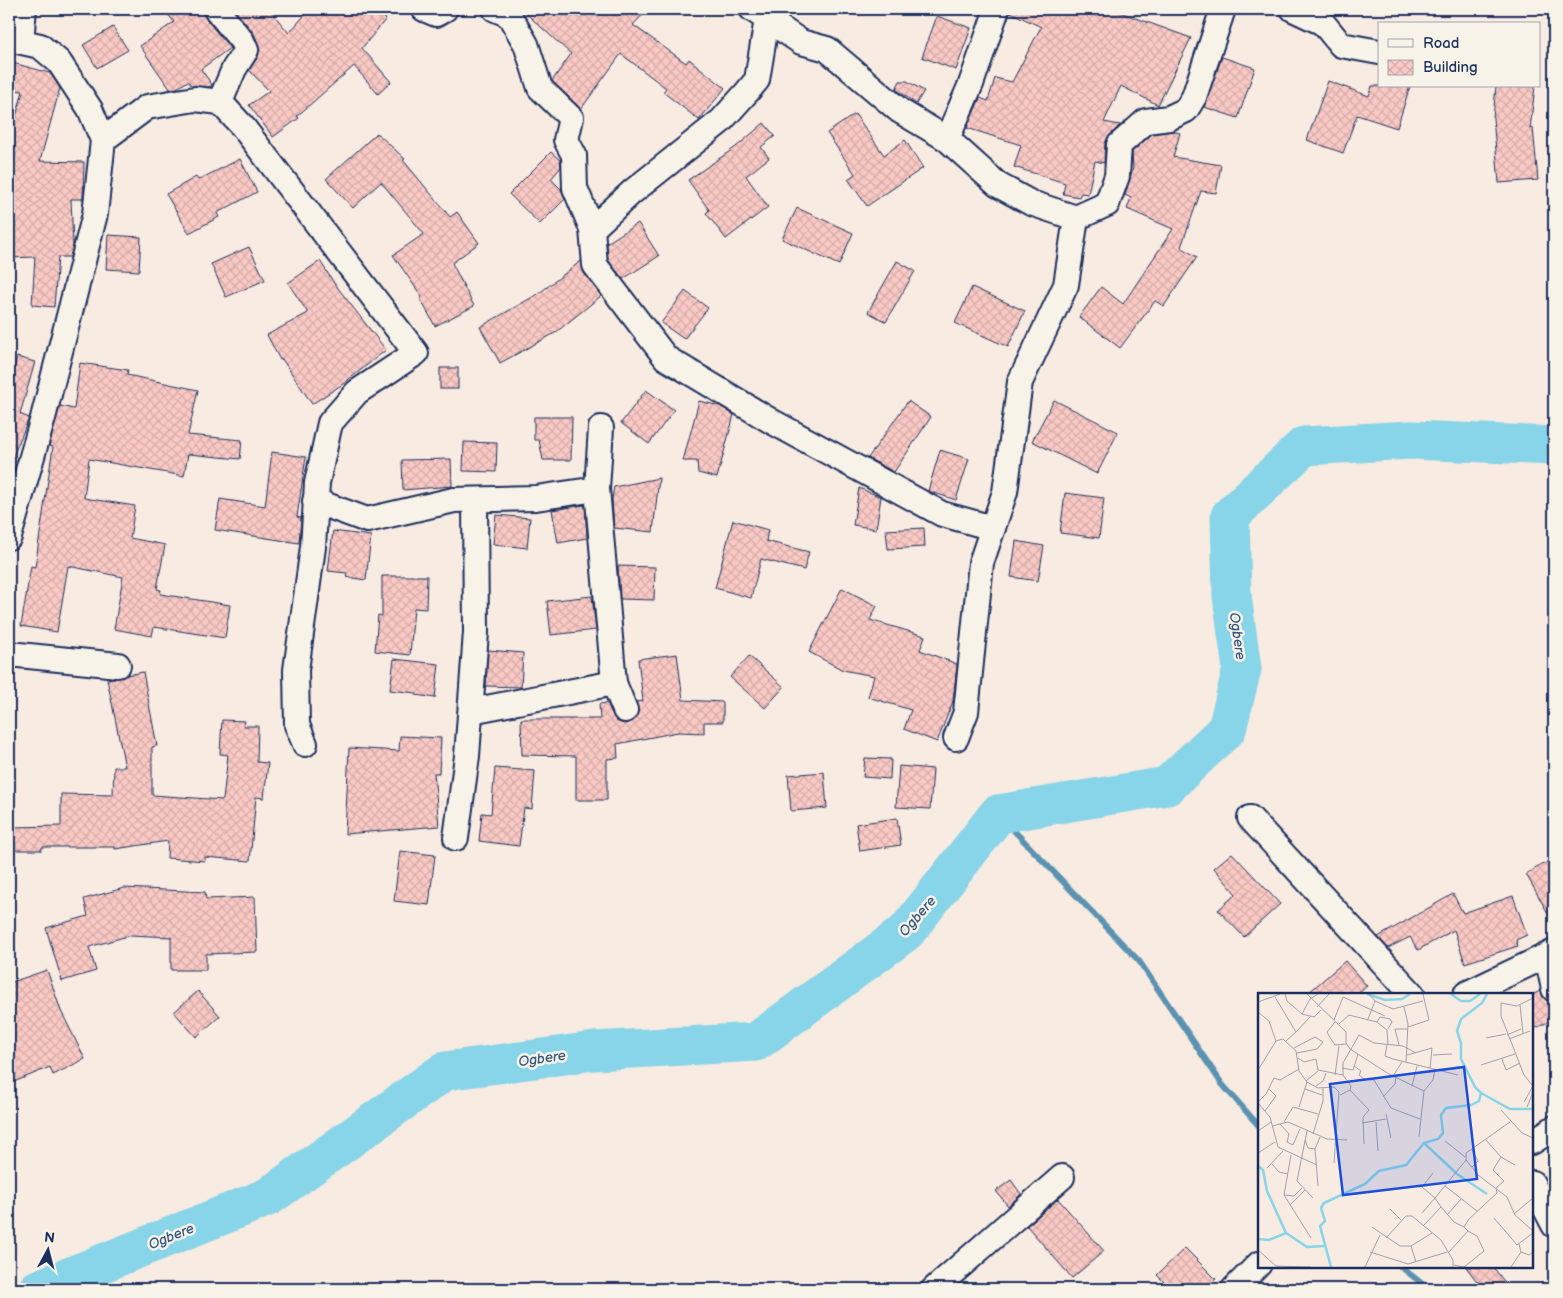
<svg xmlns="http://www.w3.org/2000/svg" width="1563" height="1298" font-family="'Balsamiq Sans',sans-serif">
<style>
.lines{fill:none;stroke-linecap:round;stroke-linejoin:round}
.stream{stroke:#5c92b1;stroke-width:6}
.river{stroke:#88d4e8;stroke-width:39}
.building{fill:url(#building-cross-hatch);stroke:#1b2f5e}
.minor-casing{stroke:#1b2f5e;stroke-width:28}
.minor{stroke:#f7f3e8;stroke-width:24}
.labels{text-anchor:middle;stroke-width:5;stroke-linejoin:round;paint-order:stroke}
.water-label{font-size:14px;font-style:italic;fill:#365880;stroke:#f7f3e8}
.inset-river{fill:none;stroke:#88d4e8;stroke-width:2.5}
.inset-road{fill:none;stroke:#a0a0ad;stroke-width:1}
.view{fill:#1d4ed8;fill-opacity:0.15;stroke:#1d4ed8;stroke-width:2.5}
.inset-edge{fill:none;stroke:#1b2f5e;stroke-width:2.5}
</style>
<defs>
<pattern id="building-cross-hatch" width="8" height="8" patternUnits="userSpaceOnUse" patternTransform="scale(1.25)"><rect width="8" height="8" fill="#fac9c4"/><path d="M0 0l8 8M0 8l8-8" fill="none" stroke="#d6adab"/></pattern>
</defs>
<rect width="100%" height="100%" fill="#f8ebe1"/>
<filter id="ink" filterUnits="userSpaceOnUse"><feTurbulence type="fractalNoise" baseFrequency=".02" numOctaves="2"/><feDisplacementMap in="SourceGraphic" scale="10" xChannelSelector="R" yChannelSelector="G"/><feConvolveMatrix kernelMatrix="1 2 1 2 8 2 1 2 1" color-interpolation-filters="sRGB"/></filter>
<g filter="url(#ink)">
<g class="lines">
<!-- stream -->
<g class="stream">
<polyline points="998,814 1139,961 1222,1084 1259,1126"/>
<polyline points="1401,1267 1429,1289"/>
</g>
<!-- river -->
<polyline class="river" points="38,1289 268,1197 445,1071 594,1051 756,1042 906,932 998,814 1167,786 1227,729 1242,669 1232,596 1230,516 1304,446 1411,440 1554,446"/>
</g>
<!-- building -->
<g class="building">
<polygon points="164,9 203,9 205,18 230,48 201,69 212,85 209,87 192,86 188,81 177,88 170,89 140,46 174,22"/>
<polygon points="234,9 269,9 289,33 310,9 373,9 386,19 362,48 391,82 378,94 354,66 297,116 299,118 273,137 249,105 269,91 249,70 258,57 259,45 253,32"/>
<polygon points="521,9 648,9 633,25 686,63 689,59 725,88 699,120 663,92 666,88 621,54 581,109 552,81 571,54"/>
<polygon points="1010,9 1111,9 1191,38 1158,105 1121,86 1104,122 1120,125 1110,135 1105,143 1104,163 1095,161 1088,194 1081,193 1079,197 1063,194 1065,183 1014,167 1021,145 967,128 980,98 988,101 995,78 1012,82 1041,27 1010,12"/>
<polygon points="937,16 971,28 956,70 922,57"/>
<polygon points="113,27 128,50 97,68 83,45"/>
<polygon points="1222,57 1255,68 1238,118 1204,107"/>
<polygon points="9,62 50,73 60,88 40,161 84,162 83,199 71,199 73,246 70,257 58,257 54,307 32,305 35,257 9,258 9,142 23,91 9,90"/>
<polygon points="900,81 907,81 924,91 916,104 896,89"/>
<polygon points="1328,81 1369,96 1372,86 1410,86 1397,128 1357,115 1343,153 1307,140"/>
<polygon points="1496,86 1535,86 1530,129 1533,128 1538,180 1499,183 1493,118"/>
<polygon points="855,114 884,155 905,140 923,168 867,206 848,179 855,174 827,133"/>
<polygon points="764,123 775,136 761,147 769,158 746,176 768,207 726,239 706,213 709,210 688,180 736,147"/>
<polygon points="1172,131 1180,133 1173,157 1221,165 1216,193 1201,191 1181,247 1197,257 1164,306 1155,301 1120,348 1079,317 1101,287 1123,304 1173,229 1127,209 1131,198 1125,195 1133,168 1132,152 1152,134"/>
<polygon points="377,133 405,159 403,160 450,217 457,212 479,243 452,263 474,306 435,326 420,298 422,297 393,255 424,234 381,182 353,208 326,179"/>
<polygon points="551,152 560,160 561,167 551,179 561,189 565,199 540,224 509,194"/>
<polygon points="240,159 257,192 217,213 219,217 189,233 166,194 196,177 198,180"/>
<polygon points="797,208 853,233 839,265 782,239"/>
<polygon points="638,223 659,256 623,279 608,260 607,243"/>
<polygon points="108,235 141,237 139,271 106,269"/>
<polygon points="249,247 265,280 226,297 211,264"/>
<polygon points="320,261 334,283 386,350 343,384 312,404 282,359 280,360 267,335 308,313 288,283"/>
<polygon points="581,261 584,273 601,296 555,333 500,363 480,327 538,294"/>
<polygon points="897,261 915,271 886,322 868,312"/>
<polygon points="972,287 1025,311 1008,347 955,323"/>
<polygon points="685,291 708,308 684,339 661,323"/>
<polygon points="17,357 35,362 20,414 29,418 9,466 9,386"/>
<polygon points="80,363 128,370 127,375 198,390 188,435 242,440 240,459 188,454 184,476 89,459 84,498 135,506 130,538 165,545 157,589 161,590 160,594 230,605 225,638 154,627 152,636 114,629 123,577 68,566 57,632 21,626 31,566 35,567 53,447 49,446 60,406 74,409"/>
<rect x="440" y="368" width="18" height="21"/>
<polygon points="646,390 674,410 649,444 621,423"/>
<polygon points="1054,400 1118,432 1097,474 1032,441"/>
<polygon points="699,401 720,406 734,415 717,478 698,473 697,461 683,461"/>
<polygon points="908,401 931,417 894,472 868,458"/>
<polygon points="534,417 572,417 571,460 543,460 539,440 534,440"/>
<polygon points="464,442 497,443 496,472 463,471"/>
<polygon points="940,450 969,459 956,500 928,491"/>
<polygon points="272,452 306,457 297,517 301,518 299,543 215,530 220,499 265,506"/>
<polygon points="451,459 452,486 403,490 402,460"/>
<polygon points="659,478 653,532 614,528 612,499 614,487"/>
<polygon points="859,488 881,497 876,529 853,525"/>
<polygon points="1065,493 1104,498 1099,538 1060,533"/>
<polygon points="585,505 587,538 558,543 552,510"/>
<polygon points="496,515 530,518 527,548 493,544"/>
<polygon points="733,520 768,530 766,541 809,552 804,570 761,559 751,598 715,588"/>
<polygon points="924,528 925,547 888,549 886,530"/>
<polygon points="333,531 371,536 366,580 346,577 347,573 328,571"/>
<polygon points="1016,541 1044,546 1038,581 1011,577"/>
<polygon points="618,566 655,567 654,600 620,599"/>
<polygon points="382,576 427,576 426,609 414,608 410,655 375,651 378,615 382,616"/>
<polygon points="842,588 877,606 870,620 925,636 920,650 957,664 953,701 937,742 904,729 911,710 868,697 874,676 843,670 809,652"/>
<polygon points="592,596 596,630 551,635 547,601"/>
<polygon points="488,650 523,653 521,687 486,686"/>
<polygon points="677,654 683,700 723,702 723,722 704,722 704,733 678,732 617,744 618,758 607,759 607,800 576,800 576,756 522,755 521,719 600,719 599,704 607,703 616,721 624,724 631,722 638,712 636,702 643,701 638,659"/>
<polygon points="749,656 784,687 765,708 730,677"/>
<polygon points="394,659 439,664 435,698 416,695 416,693 390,690"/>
<polygon points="143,672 157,746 152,747 152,795 223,800 228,755 220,754 222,720 245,721 244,726 258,726 257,762 268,763 264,798 256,797 250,861 205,857 205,861 167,858 168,841 115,849 115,847 42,847 42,850 9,850 9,827 61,826 61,794 113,795 114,767 125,767 107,679"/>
<polygon points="400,736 441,738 439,773 434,773 439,826 345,834 349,748 399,751"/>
<polygon points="865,758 891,759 890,779 863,777"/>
<polygon points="899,766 933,769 930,809 896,807"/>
<polygon points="495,768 535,771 532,809 524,808 519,846 479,841 482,813 491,814"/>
<polygon points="824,772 827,808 791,811 788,775"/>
<polygon points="897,818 901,845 860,851 856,824"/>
<polygon points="400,851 435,855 429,905 394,901"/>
<polygon points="1232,853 1280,904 1244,937 1218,910 1236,894 1214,868"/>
<polygon points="1554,858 1554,924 1526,874"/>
<polygon points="124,888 205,892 206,899 255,897 257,952 206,954 206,970 171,970 171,937 131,935 89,947 96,971 62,981 46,928 88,916 84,899"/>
<polygon points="1453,894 1463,913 1513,896 1527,935 1516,940 1518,946 1465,963 1454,930 1418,950 1410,937 1388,948 1378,937"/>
<polygon points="1345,961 1367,986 1358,994 1307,994"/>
<polygon points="47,970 61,1011 85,1059 53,1075 50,1067 9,1084 9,983"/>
<polygon points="198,991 220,1016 196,1037 174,1012"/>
<polygon points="1540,991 1554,1010 1554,1019 1532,1030 1532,995"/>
<polygon points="1011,1180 1021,1194 1008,1206 996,1191"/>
<polygon points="1058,1199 1104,1251 1072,1278 1027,1226"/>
<polygon points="1185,1248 1216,1279 1205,1289 1171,1289 1157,1275"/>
<polygon points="1466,1267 1493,1267 1510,1289 1483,1289"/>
</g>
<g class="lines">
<!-- minor casing -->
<g class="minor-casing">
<g id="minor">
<polyline points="216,9 242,41 246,50 234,69 220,102"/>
<polyline points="424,9 436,14 445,9"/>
<polyline points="495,9 509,15 526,44 540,88 571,118 566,140 574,155 575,188 592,229 595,265 666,358 771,421 942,514 993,528"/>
<polyline points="752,9 801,42 827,49 900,111 947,139 998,185 1031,203 1076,218 1107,204 1117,176 1119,145 1146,121 1169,118 1186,110 1194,97 1223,9"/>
<polyline points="1293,9 1323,23 1341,45 1379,52"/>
<polyline points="9,39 40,46 59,62 90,109 103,140 95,214 43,418 9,537"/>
<polyline points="21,41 24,9"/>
<polyline points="947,139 971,84 997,9"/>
<polyline points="103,140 147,107 195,99 220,102 243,127 416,353 357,392 330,423 317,483 313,547 296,670 297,725 305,744"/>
<polyline points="592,229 632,192 721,121 747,92 757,80 767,19"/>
<polyline points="601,428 597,489 614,683 625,710"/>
<polyline points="315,501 367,520 454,500 536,498 597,489"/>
<polyline points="9,654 118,665"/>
<polyline points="471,711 614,683"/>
<polyline points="956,738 966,712 981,563 1005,492 1020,382 1066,285 1076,218"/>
<polyline points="1250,818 1412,994"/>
<polyline points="456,838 467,756 476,632 475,500"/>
<polyline points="1547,956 1554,989"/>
<polyline points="1466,994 1554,952"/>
<polyline points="1532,1142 1554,1128"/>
<polyline points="1532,1183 1554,1225"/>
<polyline points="934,1289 1062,1177"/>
<polyline points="1234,1289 1259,1264"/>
</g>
</g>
<!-- minor -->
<use href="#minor" class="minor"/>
</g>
</g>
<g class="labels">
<!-- water labels -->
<g class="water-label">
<text transform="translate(1238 636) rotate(82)" y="5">Ogbere</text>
<text transform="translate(917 916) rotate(-49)" y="5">Ogbere</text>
<text transform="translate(542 1058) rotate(-8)" y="5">Ogbere</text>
<text transform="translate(171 1236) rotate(-22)" y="5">Ogbere</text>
</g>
</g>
<!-- overview -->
<g transform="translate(1258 993)">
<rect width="275" height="275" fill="#f8ebe1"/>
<path class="inset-river" d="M109 1 127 7 144 6 152 1M193 1 203 8H212L222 1M223 100 252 116H275M166 150 199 181 229 201M0 173 5 177 9 198 28 240 49 254 66 253M0 246 11 247 28 240M73 274 62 233 67 228 63 215 66 210 107 191 121 178 148 172 166 150 180 146 185 140 183 122 188 115 213 112 221 108 223 100 217 94 203 66V50L199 38 203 26 224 10 229 1"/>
<path class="inset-road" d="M27 1 29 8 44 21M49 1 88 39V50L92 56 131 81 166 98 175 87 177 76M60 1 52 6 44 21 56 24 63 17M111 1 117 8 135 16 165 8M17 4 38 39 28 48M275 5 259 13 243 10V23L266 82 275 93M0 9 22 1M262 12 265 40M59 14 71 1M146 14 150 31 148 70M0 19 11 28 18 48M110 26 117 8M76 27 85 4 127 23M77 29 69 39 71 43 77 52 88 51M119 29 122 24 132 26 134 29 130 36M81 31 91 22 119 29 129 37 130 52M150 34 171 27 165 1M38 39 52 24M249 42 263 36M228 45 248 41M251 46 272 38M129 52 127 63 135 66 200 82M141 52 137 36H149M36 55 57 44 65 49 59 56 39 60M149 62 174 55 172 75M175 62 194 61M40 65 46 69 58 66 60 77 85 82M244 66 248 77 262 70M223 72 257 61M96 73 103 78 101 82 106 86 116 87 133 115 162 126M84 75 95 77 100 61M0 77 18 48 25 46 38 58 41 78 49 89 60 95 76 94 81 99 76 170M77 82 81 53M135 83 144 69M48 88 60 78M58 93 65 88 68 80M154 93 159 73M47 96 64 102M92 97 93 93 85 82V70L101 42 116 50 145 53 158 60M82 102 92 97 111 117 105 124 106 151M125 104 137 91 138 84M0 109 8 101 16 85 22 87 41 76M266 109 275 93M0 110 12 124 20 154 59 172M41 114 49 89M269 114 275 99M243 117 264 140 275 145M7 118 18 103 11 96M128 121 133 145M26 129 35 114 60 121M118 129 120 158M104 130 128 126M22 131 31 141 29 149 35 152 42 136M14 133 30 129 69 146 89 147M0 138 13 129M49 138 39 188 55 205M55 141 65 108V95M161 144 166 98M47 147 50 155 57 156M228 147 243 164 257 172M187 148 207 164M0 160 17 149M33 162 26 202 53 245M208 167 220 182 249 204 257 222 275 238M14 171 21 179 30 181M214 174 220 168 214 157M9 175 25 158M60 193 57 156 62 144M187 193 219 218M26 202 36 203 44 195M32 212 47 197M183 214 196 229 206 234M132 216 143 227M164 220 177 205 164 194 175 180M190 221 203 206M256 221 275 205M236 225 259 252 275 240M166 232 183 214 177 205 208 167V160L252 129M114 234 142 253H153L174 240M128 245 148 223H154L183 247 195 267V274M261 251 263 259 271 262 275 259M153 253 158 269M0 257 18 273 53 274M112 259 150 271 189 259M190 260 210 238 206 234 211 226 239 200 238 195 246 188 235 177 243 164M196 272 206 274 226 258 219 243 210 238M107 274 122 242M253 274 263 259"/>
<path class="view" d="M206 74 219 186 85 202 72 91Z"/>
<rect width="275" height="275" class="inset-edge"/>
</g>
<!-- margin -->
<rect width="1563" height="1298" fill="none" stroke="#f7f3e8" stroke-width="30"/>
<rect x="15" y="15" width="1533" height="1268" fill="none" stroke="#1b2f5e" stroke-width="2" filter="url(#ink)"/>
<!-- legend -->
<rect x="1378" y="22" width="162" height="65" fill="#f7f3e8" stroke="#9fa5b1"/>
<rect x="1388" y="39" width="25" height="8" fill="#f7f3e8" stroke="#9fa5b1"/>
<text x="1423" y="48" font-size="15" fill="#1b2f5e">Road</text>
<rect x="1388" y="60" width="25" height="15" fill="url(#building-cross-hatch)" stroke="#9fa5b1"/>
<text x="1423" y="72" font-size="15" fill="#1b2f5e">Building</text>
<!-- north arrow -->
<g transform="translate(48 1250) rotate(7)" stroke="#f7f3e8" stroke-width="4" paint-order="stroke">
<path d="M0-4L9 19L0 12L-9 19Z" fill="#1b2f5e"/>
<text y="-8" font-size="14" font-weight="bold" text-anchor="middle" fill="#1b2f5e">N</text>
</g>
</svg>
